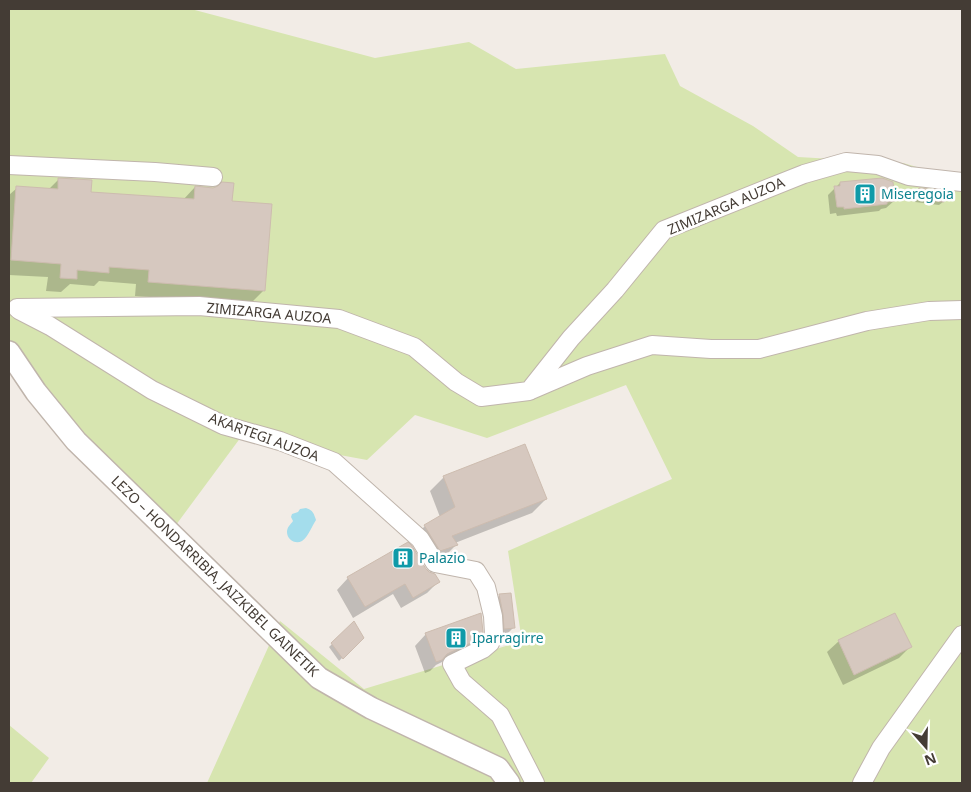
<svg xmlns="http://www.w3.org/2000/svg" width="971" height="792" font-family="'Noto Sans',sans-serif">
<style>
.green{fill:#d7e5b0}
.water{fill:#a4ddec}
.shadow{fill:#0003}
.building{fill:#d6c8bf;stroke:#cdbcaf}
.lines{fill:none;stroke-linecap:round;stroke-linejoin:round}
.minor-casing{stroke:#c0b5ac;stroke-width:20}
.tertiary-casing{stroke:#c0b5ac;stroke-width:24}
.minor{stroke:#fff;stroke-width:18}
.tertiary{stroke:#fff;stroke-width:21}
.labels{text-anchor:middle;stroke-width:5;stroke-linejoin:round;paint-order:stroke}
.culture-label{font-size:14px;fill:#0d838f;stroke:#fff;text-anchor:start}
.street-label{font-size:14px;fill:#443c35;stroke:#fff}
</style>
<rect width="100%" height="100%" fill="#f2ece6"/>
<!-- green -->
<g class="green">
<polygon points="9,9 191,9 375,58 469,42 516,69 665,54 680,86 753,126 798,157 903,163 962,180 962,783 207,783 280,621 364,689 522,641 508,551 672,479 626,385 487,438 415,415 367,460 241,437 170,533 9,352"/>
<polygon points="9,725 49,758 31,783 9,783"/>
</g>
<!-- water -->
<path class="water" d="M306 508C313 510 314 514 316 520 312 526 308 537 302 541 295 545 287 539 287 532 287 527 291 524 293 521L291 517 292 514 298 512 300 509Z"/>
<!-- shadow -->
<g class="shadow">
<polygon points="59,179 89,193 183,200 195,187 231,202 264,290 250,304 135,296 136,284 99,281 94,286 70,284 61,292 46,291 48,277 9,275 9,195 17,188 48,190"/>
<polygon points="840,183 894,201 886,208 881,209 879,211 837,216 836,213 830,214 828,195"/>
<polygon points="920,189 943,202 939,205 915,202 916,193"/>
<polygon points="444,477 546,499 532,513 455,543 456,545 442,559 411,540 425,526 440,517 430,491"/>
<polygon points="348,578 438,582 427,593 401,608 393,594 353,618 337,590"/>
<polygon points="510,595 514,627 506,635 497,636 492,603 499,596"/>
<polygon points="354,623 363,637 339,661 329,647"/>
<polygon points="426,634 480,636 464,651 436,665 430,671 425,673 415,646"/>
<polygon points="839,641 910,647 899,658 843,685 827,652"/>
</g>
<!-- building -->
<g class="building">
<polygon points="58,178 92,180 91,192 194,199 195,186 213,188 218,186 222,182 234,183 232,201 272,204 265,291 148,282 149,270 109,267 109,273 77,270 77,279 60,278 61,264 11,260 16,186 58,189"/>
<polygon points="882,178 893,182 895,201 887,202 887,204 844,209 844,207 837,207 834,186 840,186 840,182"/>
<polygon points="919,188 946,191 944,202 918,199"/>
<polygon points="525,444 547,499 452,536 458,545 440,551 424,525 455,507 443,476"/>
<polygon points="408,542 412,546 426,569 429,572 435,574 440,582 413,598 405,584 365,607 347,577"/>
<polygon points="511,593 515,628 504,629 503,614 499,594"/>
<polygon points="481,613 483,632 481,636 477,640 447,654 442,660 436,662 425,633"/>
<polygon points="895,613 912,647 854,675 838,640"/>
<polygon points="354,621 364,638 343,659 331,643"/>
</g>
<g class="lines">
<!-- minor casing -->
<g class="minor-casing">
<g id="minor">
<polyline points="9,165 155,172 213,177"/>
<polyline points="17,308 199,306 339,319 414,347 456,382 481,397 529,391 571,338 615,290 664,230 804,174 846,162 878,165 909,176 962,182"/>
<polyline points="19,310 50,326 152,390 223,425 280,441 334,462 420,539 435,563 476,571 486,587 493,616 494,634 490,643 483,649 452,664 462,682 500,715 535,783"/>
<polyline points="531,390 587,366 652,345 711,349 759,349 867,321 929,311 962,310"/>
<polyline points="862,783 881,748 962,635"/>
</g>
</g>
<!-- tertiary casing -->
<g class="tertiary-casing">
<polyline id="tertiary" points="9,352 36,392 76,441 319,678 371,708 498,768 509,783"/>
</g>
<!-- minor -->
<use href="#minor" class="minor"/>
<!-- tertiary -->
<use href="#tertiary" class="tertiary"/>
</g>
<!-- icons -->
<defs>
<g id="building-square" transform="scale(1.125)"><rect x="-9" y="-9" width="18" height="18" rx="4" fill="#0f9aa8" stroke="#fff"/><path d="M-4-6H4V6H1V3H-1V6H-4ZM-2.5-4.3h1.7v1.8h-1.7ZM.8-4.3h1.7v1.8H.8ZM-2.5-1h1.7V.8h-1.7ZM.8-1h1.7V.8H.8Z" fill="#fff"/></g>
</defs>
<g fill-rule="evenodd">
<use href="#building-square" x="865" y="194"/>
<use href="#building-square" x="403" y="558"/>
<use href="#building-square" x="456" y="638"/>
</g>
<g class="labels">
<!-- culture labels -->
<g class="culture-label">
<text x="881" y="199">Miseregoia</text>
<text x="419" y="563">Palazio</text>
<text x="472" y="643">Iparragirre</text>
</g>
<!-- street labels -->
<g class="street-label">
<text transform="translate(726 206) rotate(-23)" y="5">ZIMIZARGA AUZOA</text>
<text transform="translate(269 313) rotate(5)" y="5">ZIMIZARGA AUZOA</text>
<text transform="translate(264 437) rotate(20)" y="5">AKARTEGI AUZOA</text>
<text transform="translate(215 576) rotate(44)" y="5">LEZO – HONDARRIBIA, JAIZKIBEL GAINETIK</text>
</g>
</g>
<!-- border -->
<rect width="971" height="792" fill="none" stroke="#443c35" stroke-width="20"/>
<!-- north arrow -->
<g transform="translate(926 747) rotate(160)" stroke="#ffffff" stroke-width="4" paint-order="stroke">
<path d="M0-4L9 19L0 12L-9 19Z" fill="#443c35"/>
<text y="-8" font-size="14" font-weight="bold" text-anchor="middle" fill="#443c35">N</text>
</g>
</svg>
